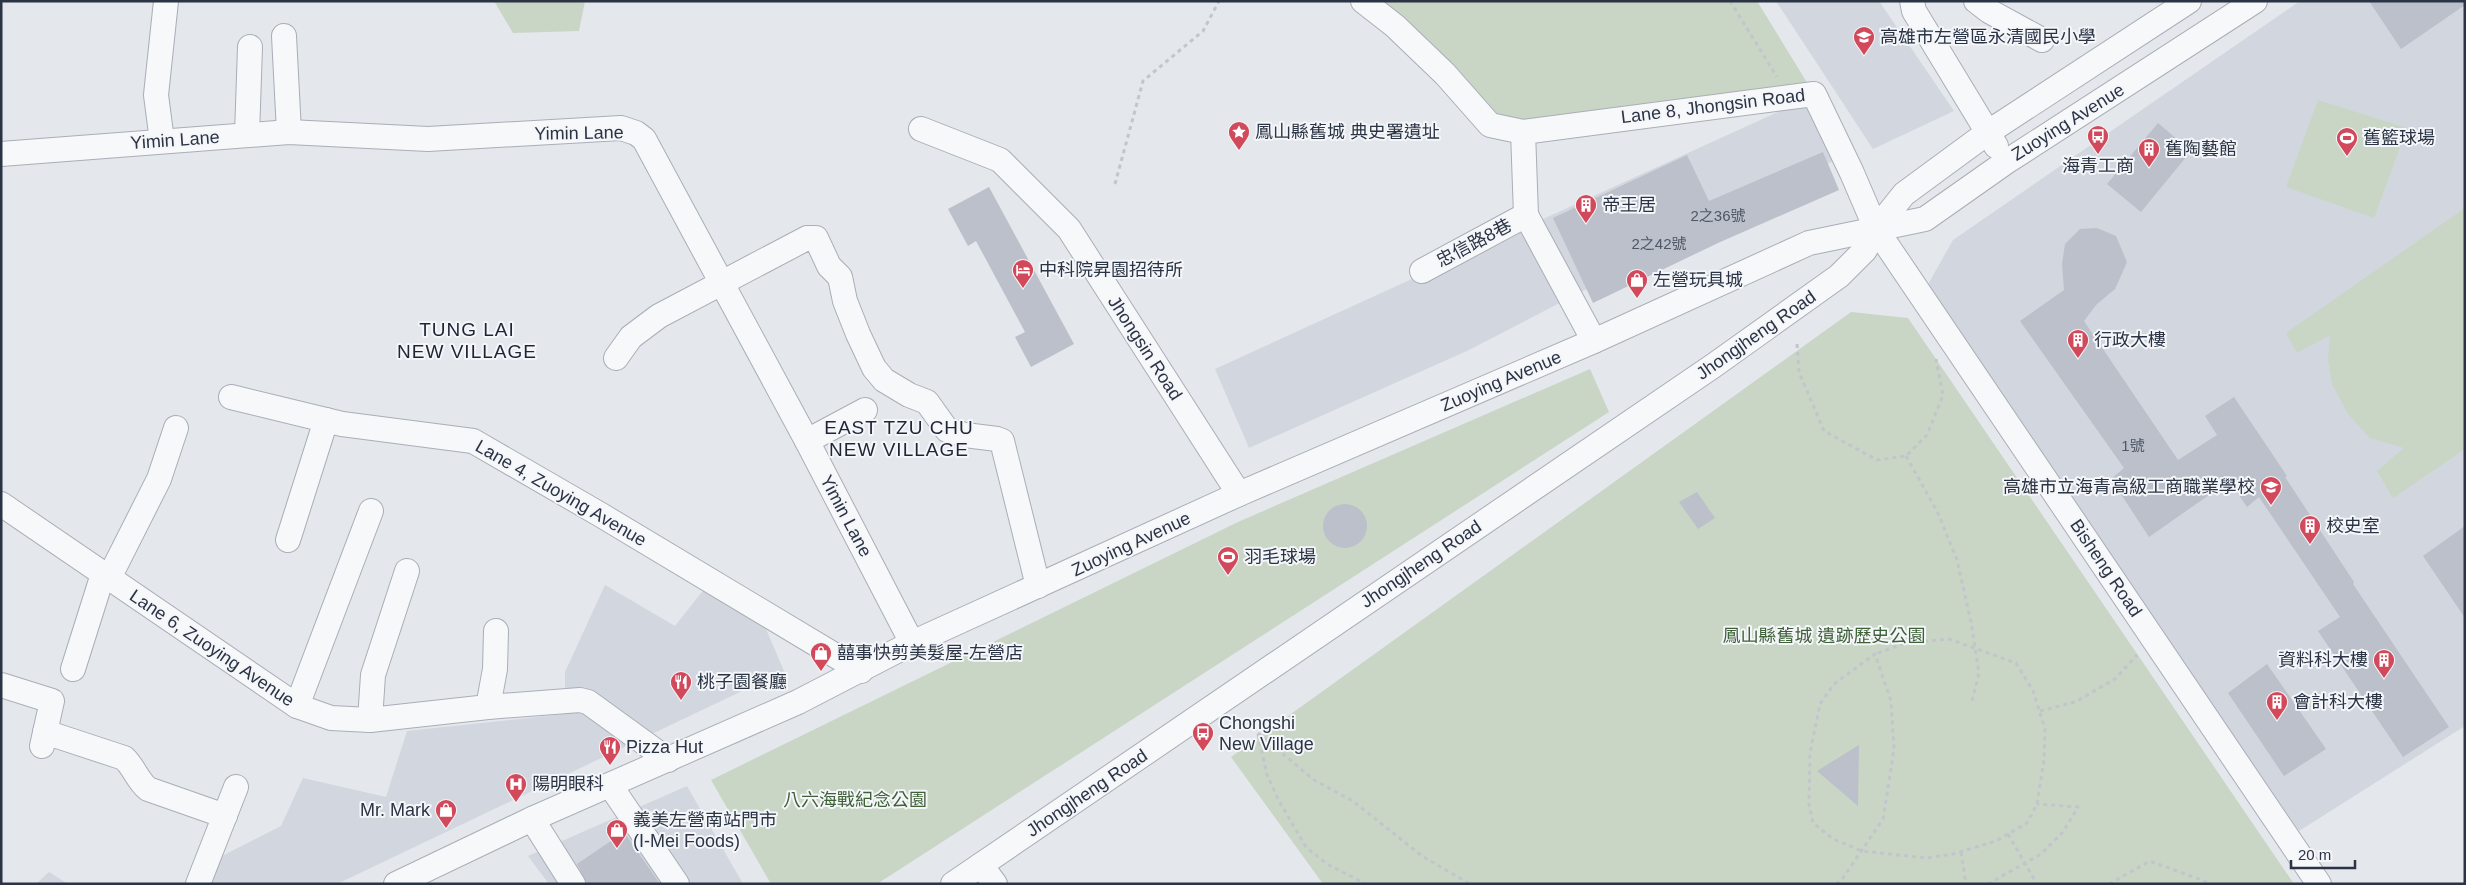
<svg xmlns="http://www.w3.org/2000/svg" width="2466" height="885" font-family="Arial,'Noto Sans TC',sans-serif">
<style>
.built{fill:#d2d6de}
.green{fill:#c9d6c5}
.building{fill:#bbc0ca}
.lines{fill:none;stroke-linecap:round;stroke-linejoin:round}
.minor-casing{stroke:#a9aeb7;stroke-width:26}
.path{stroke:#c2c5cb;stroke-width:3;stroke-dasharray:4 4;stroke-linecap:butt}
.minor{stroke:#f7f8fa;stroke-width:24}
.labels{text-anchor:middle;stroke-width:4;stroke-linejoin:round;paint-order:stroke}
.number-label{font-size:15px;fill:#4f5766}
.poi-label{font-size:18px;fill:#2b3445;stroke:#f4f6f9;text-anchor:start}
.street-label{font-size:18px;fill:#2b3445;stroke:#f4f6f9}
.park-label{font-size:18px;fill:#3f6138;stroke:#f4f6f9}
.neighbourhood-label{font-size:19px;letter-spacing:1px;fill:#1d2536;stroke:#f4f6f9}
</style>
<rect width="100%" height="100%" fill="#e4e7ec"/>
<!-- built -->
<g class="built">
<polygon points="1776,1 1879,1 1954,111 1873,149"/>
<polygon points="2300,1 2465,1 2465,726 2299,831 1927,286 1953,240"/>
<polygon points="1806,99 1835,160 1469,350 1249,448 1215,369"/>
<polygon points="605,585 675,626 705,588 766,629 784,671 337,884 210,884 222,856 281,826 303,778 386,797 407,731 565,714 565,672"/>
<polygon points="687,786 743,884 549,884 528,856"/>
<polygon points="49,872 68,884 36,884"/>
</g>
<!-- green -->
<g class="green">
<polygon points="494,1 585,1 579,31 513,33"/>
<polygon points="1363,1 1757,1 1814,94 1490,125"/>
<polygon points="2318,100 2407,128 2374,218 2286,187"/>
<polygon points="2465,208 2465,449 2393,498 2377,471 2404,448 2370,438 2348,414 2332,384 2328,359 2330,335 2297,353 2286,333"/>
<polygon points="1851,312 1908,318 2294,884 1323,884 1231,757"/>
<polygon points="1590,369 1609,412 877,884 771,884 711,780 1238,522"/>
</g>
<!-- building -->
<g class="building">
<polygon points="2369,1 2465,1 2465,5 2401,49"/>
<polygon points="2158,123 2191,151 2141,212 2107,184"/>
<polygon points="1823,152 1839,190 1718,243 1593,303 1553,218 1687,155 1709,201"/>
<polygon points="989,187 1074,344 1031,367 1015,337 1025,332 976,241 968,246 948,209"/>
<polygon points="2097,228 2116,236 2127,262 2115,289 2097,304 2084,321 2178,460 2217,435 2205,416 2234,397 2287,476 2285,477 2354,582 2353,584 2449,727 2403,757 2318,631 2340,617 2259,497 2247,507 2229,481 2149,537 2111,479 2124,468 2020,321 2064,290 2062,264 2065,244 2080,229"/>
<polygon points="1697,492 1715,518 1698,529 1679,502"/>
<circle cx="1345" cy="526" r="22"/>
<polygon points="2465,526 2465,618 2423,556"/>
<polygon points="2267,664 2326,749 2284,776 2228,693"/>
<polygon points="1859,745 1858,806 1817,771"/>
<polygon points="624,832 660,884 587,884 577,864"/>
</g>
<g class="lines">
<!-- minor casing -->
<g class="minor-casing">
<g id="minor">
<polyline points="1363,1 1395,26 1445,74 1490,125 1523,132 1526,215 1594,341"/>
<polyline points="1912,1 1914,11 1996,146"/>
<polyline points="1976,1 1989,11 2042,40"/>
<polyline points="284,36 289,132"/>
<polyline points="921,129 1000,160 1069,229 1239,494"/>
<polyline points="1523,132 1814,94 1852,173 1876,229 2319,884"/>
<polyline points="247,135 250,47"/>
<polyline points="162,141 156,95 166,1"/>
<polyline points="1,154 289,132 428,139 621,128 636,133 644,139 807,441 912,643"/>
<polyline points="1422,271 1526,215"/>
<polyline points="616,358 631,337 659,316 807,238 816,238 829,266 840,277 845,301 858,334 874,368 884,380 909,395 927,402 947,430 965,435 997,439 1002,441 1038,586"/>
<polyline points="231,397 342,424 473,441 601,515 861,671"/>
<polyline points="807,441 865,410"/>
<polyline points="1,504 297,706 331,718 370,720 488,707 580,700 588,702 668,760"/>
<polyline points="288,540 326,420"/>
<polyline points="109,578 159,479 176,428"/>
<polyline points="73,669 103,574"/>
<polyline points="1,685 52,701 42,746"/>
<polyline points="297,706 371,511"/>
<polyline points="488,707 495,669 496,631"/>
<polyline points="370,720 373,675 407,571"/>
<path d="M45 732 124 758C134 767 137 780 148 789L225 816"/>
<polyline points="610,785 677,884"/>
<polyline points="532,819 573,884"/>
<polyline points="981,865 995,884"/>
<polyline points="198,884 236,787"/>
<polyline points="396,884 532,819 798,702 912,643 1239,494 1594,341 1809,243 1925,219 2006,162 2255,1"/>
<polyline points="953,884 1713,366 1839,276 1865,250 1876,229 1904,194 1987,133 2189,1"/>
</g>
</g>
<!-- path -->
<g class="path">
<polyline points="1730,1 1777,77"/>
<polyline points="1115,184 1143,81 1203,31 1219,1"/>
<polyline points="1797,344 1799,372 1824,431 1877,460 1906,456 1927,435 1943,395 1936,359"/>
<polyline points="1906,456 1938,513 1957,560 1971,622 1979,673 1971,705"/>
<polyline points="2040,711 2075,702 2115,679 2137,655"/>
<polyline points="1258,733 1314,780 1353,801 1422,856 1470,884"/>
<polyline points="1258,734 1267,775 1279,801 1306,847 1327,864 1366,884"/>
<polyline points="2008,834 2037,884"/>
<polyline points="1961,852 1966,884"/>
<polyline points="1836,884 1843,878 1883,819 1894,749 1891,701 1875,654 1834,684 1820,704 1810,753 1809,804 1813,823 1833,839 1862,851 1926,858 1953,854 1996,841 2027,823 2037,804 2044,760 2045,729 2033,691 2016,663 1949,639 1906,643 1875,654"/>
<polyline points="1988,884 2041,854 2063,832 2078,807 2037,804"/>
<polyline points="2109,884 2150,861 2207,882"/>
</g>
<!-- minor -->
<use href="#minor" class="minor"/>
</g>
<!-- icons -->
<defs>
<g id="school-pin" transform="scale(1.125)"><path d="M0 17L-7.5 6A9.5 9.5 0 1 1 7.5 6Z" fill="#d1495b" stroke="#f4f6f9"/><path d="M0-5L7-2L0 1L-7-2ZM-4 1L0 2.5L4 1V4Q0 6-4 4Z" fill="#fff"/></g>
<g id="sight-pin" transform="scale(1.125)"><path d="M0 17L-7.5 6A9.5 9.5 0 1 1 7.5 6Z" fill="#d1495b" stroke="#f4f6f9"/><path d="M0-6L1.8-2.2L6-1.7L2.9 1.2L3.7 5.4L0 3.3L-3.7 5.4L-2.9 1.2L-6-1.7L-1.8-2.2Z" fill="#fff"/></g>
<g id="bus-pin" transform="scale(1.125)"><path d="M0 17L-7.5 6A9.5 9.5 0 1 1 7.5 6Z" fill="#d1495b" stroke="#f4f6f9"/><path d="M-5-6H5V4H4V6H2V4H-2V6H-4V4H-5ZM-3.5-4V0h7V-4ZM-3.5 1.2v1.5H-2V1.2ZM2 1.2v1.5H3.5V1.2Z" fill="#fff"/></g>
<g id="stadium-pin" transform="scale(1.125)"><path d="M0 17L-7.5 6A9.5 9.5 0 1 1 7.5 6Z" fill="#d1495b" stroke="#f4f6f9"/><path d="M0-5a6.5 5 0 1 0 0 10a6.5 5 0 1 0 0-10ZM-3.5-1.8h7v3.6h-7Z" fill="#fff"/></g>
<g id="building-pin" transform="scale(1.125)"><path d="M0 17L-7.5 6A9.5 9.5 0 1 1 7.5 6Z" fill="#d1495b" stroke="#f4f6f9"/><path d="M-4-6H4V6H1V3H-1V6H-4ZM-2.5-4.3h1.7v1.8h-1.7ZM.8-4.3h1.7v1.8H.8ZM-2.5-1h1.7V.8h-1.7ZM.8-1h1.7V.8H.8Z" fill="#fff"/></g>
<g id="hotel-pin" transform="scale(1.125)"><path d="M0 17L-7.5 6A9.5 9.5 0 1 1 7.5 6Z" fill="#d1495b" stroke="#f4f6f9"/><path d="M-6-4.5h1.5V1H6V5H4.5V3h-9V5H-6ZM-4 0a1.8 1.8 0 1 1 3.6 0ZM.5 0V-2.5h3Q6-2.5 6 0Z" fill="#fff"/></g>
<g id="shop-pin" transform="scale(1.125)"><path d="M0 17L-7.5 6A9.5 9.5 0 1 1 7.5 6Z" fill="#d1495b" stroke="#f4f6f9"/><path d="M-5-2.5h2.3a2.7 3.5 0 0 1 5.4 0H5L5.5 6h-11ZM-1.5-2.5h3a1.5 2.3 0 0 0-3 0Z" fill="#fff"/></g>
<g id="restaurant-pin" transform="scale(1.125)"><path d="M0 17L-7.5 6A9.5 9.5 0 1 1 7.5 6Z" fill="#d1495b" stroke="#f4f6f9"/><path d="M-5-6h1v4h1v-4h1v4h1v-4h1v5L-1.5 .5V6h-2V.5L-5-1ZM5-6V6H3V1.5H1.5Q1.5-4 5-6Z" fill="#fff"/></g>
<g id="hospital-pin" transform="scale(1.125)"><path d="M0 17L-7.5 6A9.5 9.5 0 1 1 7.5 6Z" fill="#d1495b" stroke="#f4f6f9"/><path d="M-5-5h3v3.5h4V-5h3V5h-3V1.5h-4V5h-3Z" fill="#fff"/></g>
</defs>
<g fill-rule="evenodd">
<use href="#school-pin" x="1864" y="37"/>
<use href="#sight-pin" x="1239" y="132"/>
<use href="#bus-pin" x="2098" y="136"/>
<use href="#stadium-pin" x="2347" y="138"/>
<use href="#building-pin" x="2149" y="149"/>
<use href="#building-pin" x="1586" y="205"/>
<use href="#hotel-pin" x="1023" y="270"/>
<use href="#shop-pin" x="1637" y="280"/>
<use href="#building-pin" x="2078" y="340"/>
<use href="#school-pin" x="2271" y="487"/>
<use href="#building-pin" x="2310" y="526"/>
<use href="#stadium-pin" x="1228" y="557"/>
<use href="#shop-pin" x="821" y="653"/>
<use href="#building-pin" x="2384" y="660"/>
<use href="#restaurant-pin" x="681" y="682"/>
<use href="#building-pin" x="2277" y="702"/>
<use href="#bus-pin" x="1203" y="733"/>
<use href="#restaurant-pin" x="610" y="747"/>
<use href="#hospital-pin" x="516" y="784"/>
<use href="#shop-pin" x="446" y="810"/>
<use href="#shop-pin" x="617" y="830"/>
</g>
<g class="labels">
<!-- number labels -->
<g class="number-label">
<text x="1718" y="221">2之36號</text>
<text x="1659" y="249">2之42號</text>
<text x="2133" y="451">1號</text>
</g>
<!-- poi labels -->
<g class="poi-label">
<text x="1880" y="43">高雄市左營區永清國民小學</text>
<text x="1255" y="138">鳳山縣舊城 典史署遺址</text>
<text x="2363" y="144">舊籃球場</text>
<text x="2165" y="155">舊陶藝館</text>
<text x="2098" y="172" text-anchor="middle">海青工商</text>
<text x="1602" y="211">帝王居</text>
<text x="1039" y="276">中科院昇園招待所</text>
<text x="1653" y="286">左營玩具城</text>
<text x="2094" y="346">行政大樓</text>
<text x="2255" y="493" text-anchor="end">高雄市立海青高級工商職業學校</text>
<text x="2326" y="532">校史室</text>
<text x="1244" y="563">羽毛球場</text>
<text x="837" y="659">囍事快剪美髮屋-左營店</text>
<text x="2368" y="666" text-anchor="end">資料科大樓</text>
<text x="697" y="688">桃子園餐廳</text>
<text x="2293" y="708">會計科大樓</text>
<text x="1219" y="729">Chongshi<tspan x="1219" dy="21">New Village</tspan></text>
<text x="626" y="753">Pizza Hut</text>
<text x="532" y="790">陽明眼科</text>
<text x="430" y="816" text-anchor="end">Mr. Mark</text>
<text x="633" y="826">義美左營南站門市<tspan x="633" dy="21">(I-Mei Foods)</tspan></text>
</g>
<!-- street labels -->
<g class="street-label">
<text transform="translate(1713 106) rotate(-7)" y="6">Lane 8, Jhongsin Road</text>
<text transform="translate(2068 122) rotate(-32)" y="6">Zuoying Avenue</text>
<text transform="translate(579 133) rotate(-1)" y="6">Yimin Lane</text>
<text transform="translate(175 140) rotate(-4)" y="6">Yimin Lane</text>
<text transform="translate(1474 243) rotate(-28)" y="6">忠信路8巷</text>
<text transform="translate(1756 335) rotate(-35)" y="6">Jhongjheng Road</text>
<text transform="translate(1145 348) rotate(57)" y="6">Jhongsin Road</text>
<text transform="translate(1501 381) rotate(-23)" y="6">Zuoying Avenue</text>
<text transform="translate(561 493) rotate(30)" y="6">Lane 4, Zuoying Avenue</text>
<text transform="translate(846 516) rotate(62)" y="6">Yimin Lane</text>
<text transform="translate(1131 544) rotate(-25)" y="6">Zuoying Avenue</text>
<text transform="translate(1421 564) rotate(-34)" y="6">Jhongjheng Road</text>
<text transform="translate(2106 568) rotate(56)" y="6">Bisheng Road</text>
<text transform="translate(212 648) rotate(34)" y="6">Lane 6, Zuoying Avenue</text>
<text transform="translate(1087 793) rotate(-34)" y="6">Jhongjheng Road</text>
</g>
<!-- park labels -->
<g class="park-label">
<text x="1824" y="642">鳳山縣舊城 遺跡歷史公園</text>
<text x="855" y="806">八六海戰紀念公園</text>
</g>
<!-- neighbourhood labels -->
<g class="neighbourhood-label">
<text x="467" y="336">TUNG LAI<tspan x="467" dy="22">NEW VILLAGE</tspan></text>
<text x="899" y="434">EAST TZU CHU<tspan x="899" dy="22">NEW VILLAGE</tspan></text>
</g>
</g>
<!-- border -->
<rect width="2466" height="885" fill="none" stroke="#2b3445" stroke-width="5"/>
<!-- scale -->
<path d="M2291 860v8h64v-8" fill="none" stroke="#2b3445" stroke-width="2.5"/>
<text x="2298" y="860" font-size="15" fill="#2b3445" stroke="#f4f6f9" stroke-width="4" paint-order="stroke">20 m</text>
</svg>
